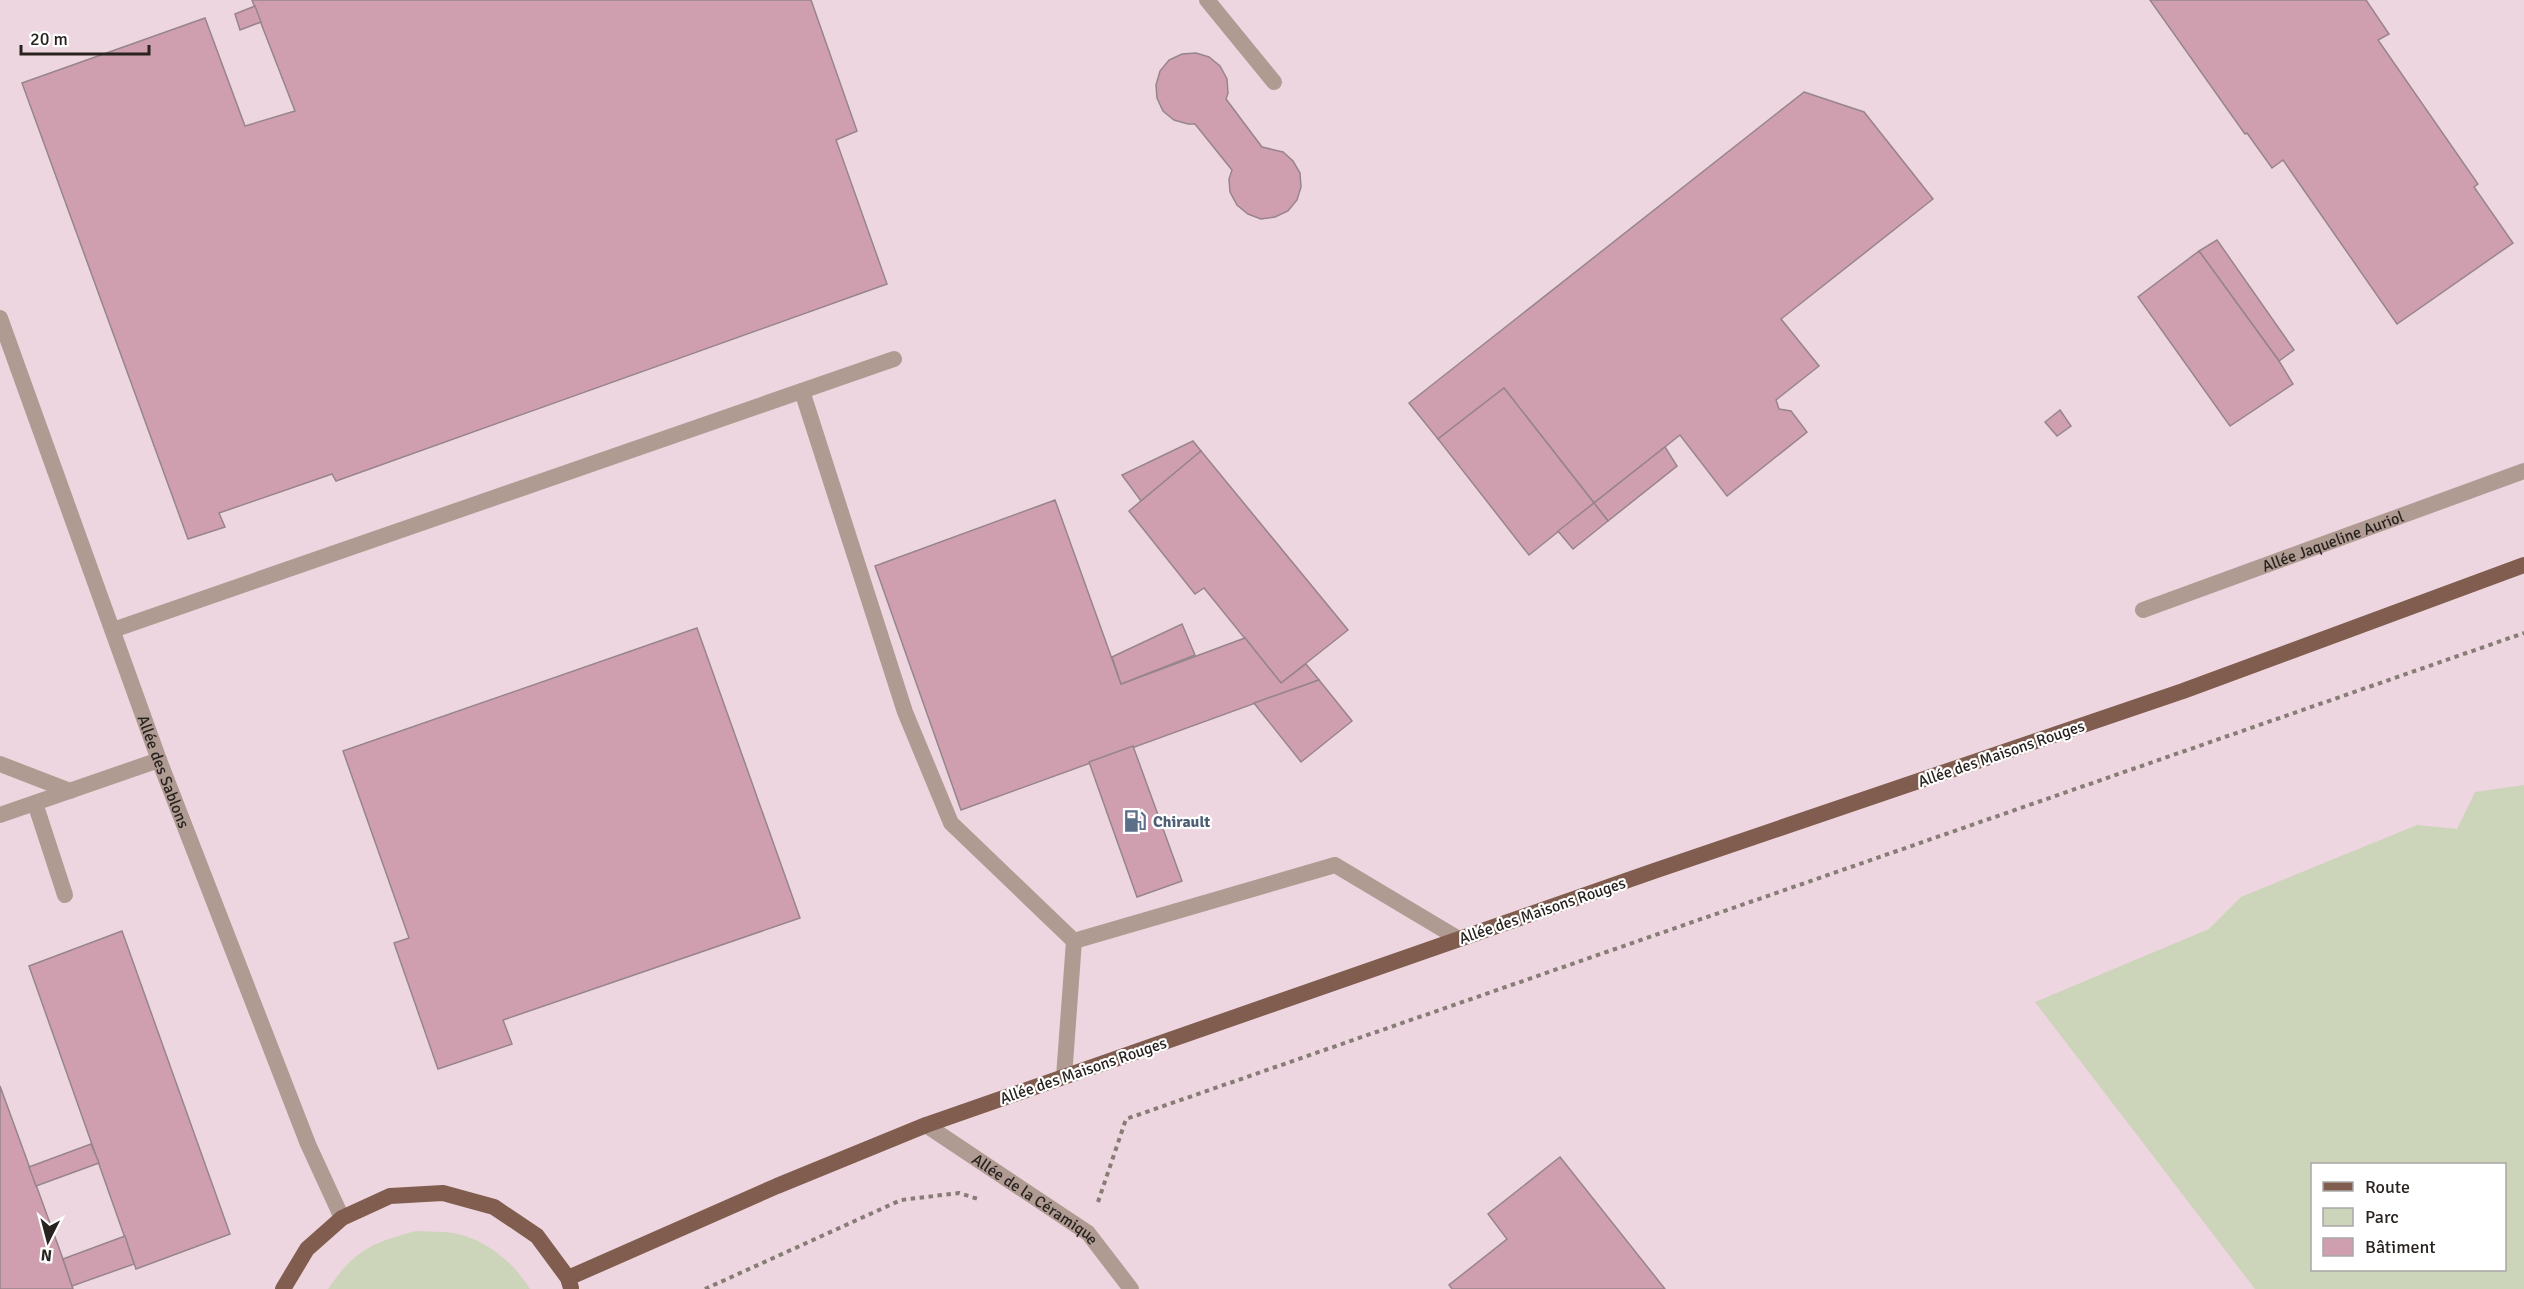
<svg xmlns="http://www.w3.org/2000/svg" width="2524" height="1289" font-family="Signika,sans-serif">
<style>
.industrial{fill:#eed6e0;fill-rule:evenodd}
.green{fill:#ccd4ba;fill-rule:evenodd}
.building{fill:#cf9fb0;stroke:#97858b;stroke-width:1.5}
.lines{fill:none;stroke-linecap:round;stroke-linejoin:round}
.path{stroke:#877c76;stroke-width:4;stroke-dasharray:4.5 4.5;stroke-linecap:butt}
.service{stroke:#b09b93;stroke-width:16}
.minor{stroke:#b09b93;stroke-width:16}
.primary{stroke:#805d4e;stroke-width:16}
.labels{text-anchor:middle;stroke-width:4.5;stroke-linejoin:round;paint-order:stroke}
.street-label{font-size:16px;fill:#292320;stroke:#fff}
.service-label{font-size:16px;font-weight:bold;fill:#4e5e75;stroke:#fff;text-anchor:start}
</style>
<rect width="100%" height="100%" fill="#f4e4d9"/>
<!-- industrial -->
<path class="industrial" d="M0 0H2524V1289H0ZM2312 1164H2504V1270H2312Z"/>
<!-- green -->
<g class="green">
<path d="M2524 785V1289H2255L2035 1002 2209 929 2241 897 2417 825 2457 829 2475 792ZM2504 1164V1270H2312V1164Z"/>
<path d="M416 1231C428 1232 441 1231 453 1233 486 1239 513 1262 530 1289H328C355 1250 371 1243 416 1231Z"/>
</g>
<!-- building -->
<g class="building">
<polygon points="252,0 811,0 857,131 836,140 887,284 336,481 332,474 219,513 225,527 188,539 22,83 205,18 245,126 295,111"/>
<polygon points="2150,0 2366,0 2389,34 2378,40 2478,184 2474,187 2513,243 2397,324 2283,160 2272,168 2247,133 2245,134"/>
<polygon points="255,6 261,22 240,30 235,14"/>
<polygon points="1196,53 1209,57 1220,66 1227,79 1228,93 1226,99 1262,147 1283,152 1293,161 1300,173 1301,187 1297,200 1288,211 1275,217 1261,219 1248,214 1237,205 1230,192 1229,179 1232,170 1195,124 1188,124 1174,120 1163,111 1157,98 1156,85 1160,71 1169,60 1182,54"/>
<polygon points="1804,92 1864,112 1933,199 1781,319 1819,366 1776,400 1779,409 1791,411 1807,432 1727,496 1680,435 1594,503 1504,388 1438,439 1409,403"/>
<polygon points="2217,240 2294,350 2279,361 2199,251"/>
<polygon points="2199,251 2279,361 2293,384 2230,426 2138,297"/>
<polygon points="1504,388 1594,503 1529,555 1438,439"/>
<polygon points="2060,410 2071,426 2057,436 2045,422"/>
<polygon points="1193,441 1201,451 1141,501 1122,475"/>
<polygon points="1665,447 1677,466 1608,521 1594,503"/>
<polygon points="1201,451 1348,630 1281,683 1204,588 1195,594 1129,511"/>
<polygon points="1055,500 1121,684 1245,638 1281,683 1306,664 1319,680 961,810 875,566"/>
<polygon points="1594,503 1608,521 1573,549 1558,531"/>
<polygon points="1182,624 1195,655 1121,684 1112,657"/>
<polygon points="697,628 800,918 503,1020 512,1044 438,1069 394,943 409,938 343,751"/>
<polygon points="1319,680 1352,721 1301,762 1254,703"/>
<polygon points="1133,746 1182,881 1137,897 1089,762"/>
<polygon points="122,931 230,1234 136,1269 29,966"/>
<polygon points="0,1086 63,1259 73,1289 0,1289"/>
<polygon points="91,1144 99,1163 36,1186 29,1167"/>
<polygon points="1560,1157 1665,1289 1452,1289 1449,1285 1507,1239 1488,1214"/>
<polygon points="125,1236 134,1264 72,1286 63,1259"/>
</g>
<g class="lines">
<!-- path -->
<g class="path">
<polyline points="1098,1202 1126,1119 2524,633"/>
<polyline points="705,1289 901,1200 959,1193 978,1199"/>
</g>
<!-- service -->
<g class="service">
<polyline points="1207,0 1274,82"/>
<polyline points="802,391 905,712 951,823 1074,941"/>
<path id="s1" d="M2143 610 2524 471"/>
<polyline points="113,630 894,359"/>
<polyline points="0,764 70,791"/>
<polyline points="35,803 65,895"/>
<polyline points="1064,1077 1074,941 1335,865 1459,939"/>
</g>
<!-- minor -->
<g class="minor">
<path id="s2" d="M0 318 159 760 308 1144 342 1218"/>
<polyline points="0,815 159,760"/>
<path id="s3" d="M926 1125 1088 1233 1131 1289"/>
</g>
<!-- primary -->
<g class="primary">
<polyline points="568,1278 777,1186 926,1125 1654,871 2183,691 2524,565"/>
<polyline points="283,1289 307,1249 342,1218 390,1196 443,1193 494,1207 537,1236 568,1278 571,1288"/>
</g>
</g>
<!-- icons -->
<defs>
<g id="fuel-bare" transform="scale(1.8)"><path d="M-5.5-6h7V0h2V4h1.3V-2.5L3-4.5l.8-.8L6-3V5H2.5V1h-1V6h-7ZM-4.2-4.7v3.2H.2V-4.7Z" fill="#5c6f8a" stroke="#fff" stroke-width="2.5" paint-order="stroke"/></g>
</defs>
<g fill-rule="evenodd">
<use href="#fuel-bare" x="1135" y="821"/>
</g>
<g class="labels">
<!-- street labels -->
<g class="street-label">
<text dy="6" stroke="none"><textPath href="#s1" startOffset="202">Allée Jaqueline Auriol</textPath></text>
<text transform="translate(2001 753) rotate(-19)" y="6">Allée des Maisons Rouges</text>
<text dy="6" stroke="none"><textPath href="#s2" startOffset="482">Allée des Sablons</textPath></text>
<text transform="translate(1542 910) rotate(-19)" y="6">Allée des Maisons Rouges</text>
<text transform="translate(1083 1070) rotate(-19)" y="6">Allée des Maisons Rouges</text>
<text dy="6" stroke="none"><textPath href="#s3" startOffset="132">Allée de la Céramique</textPath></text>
</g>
<!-- service labels -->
<g class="service-label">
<text x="1153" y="827">Chirault</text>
</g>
</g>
<!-- legend -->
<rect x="2311" y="1163" width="195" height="108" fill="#ffffff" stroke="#a9a7a6" stroke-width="1.5"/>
<rect x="2323" y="1182" width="30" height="9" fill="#805d4e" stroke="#a9a7a6" stroke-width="1.5"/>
<text x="2365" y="1193" font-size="18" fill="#292320">Route</text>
<rect x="2323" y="1208" width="30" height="18" fill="#ccd4ba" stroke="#a9a7a6" stroke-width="1.5"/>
<text x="2365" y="1223" font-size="18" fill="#292320">Parc</text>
<rect x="2323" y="1238" width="30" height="18" fill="#cf9fb0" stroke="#a9a7a6" stroke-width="1.5"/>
<text x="2365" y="1253" font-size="18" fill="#292320">Bâtiment</text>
<!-- north arrow -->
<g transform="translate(48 1241) rotate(186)" stroke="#ffffff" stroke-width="4.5" paint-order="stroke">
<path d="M0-4.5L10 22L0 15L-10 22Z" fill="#292320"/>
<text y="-9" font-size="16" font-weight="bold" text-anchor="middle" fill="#292320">N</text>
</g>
<!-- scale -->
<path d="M21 45v9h128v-9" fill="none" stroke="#292320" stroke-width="3"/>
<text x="30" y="45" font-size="18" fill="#292320" stroke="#ffffff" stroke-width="4.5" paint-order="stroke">20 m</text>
</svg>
